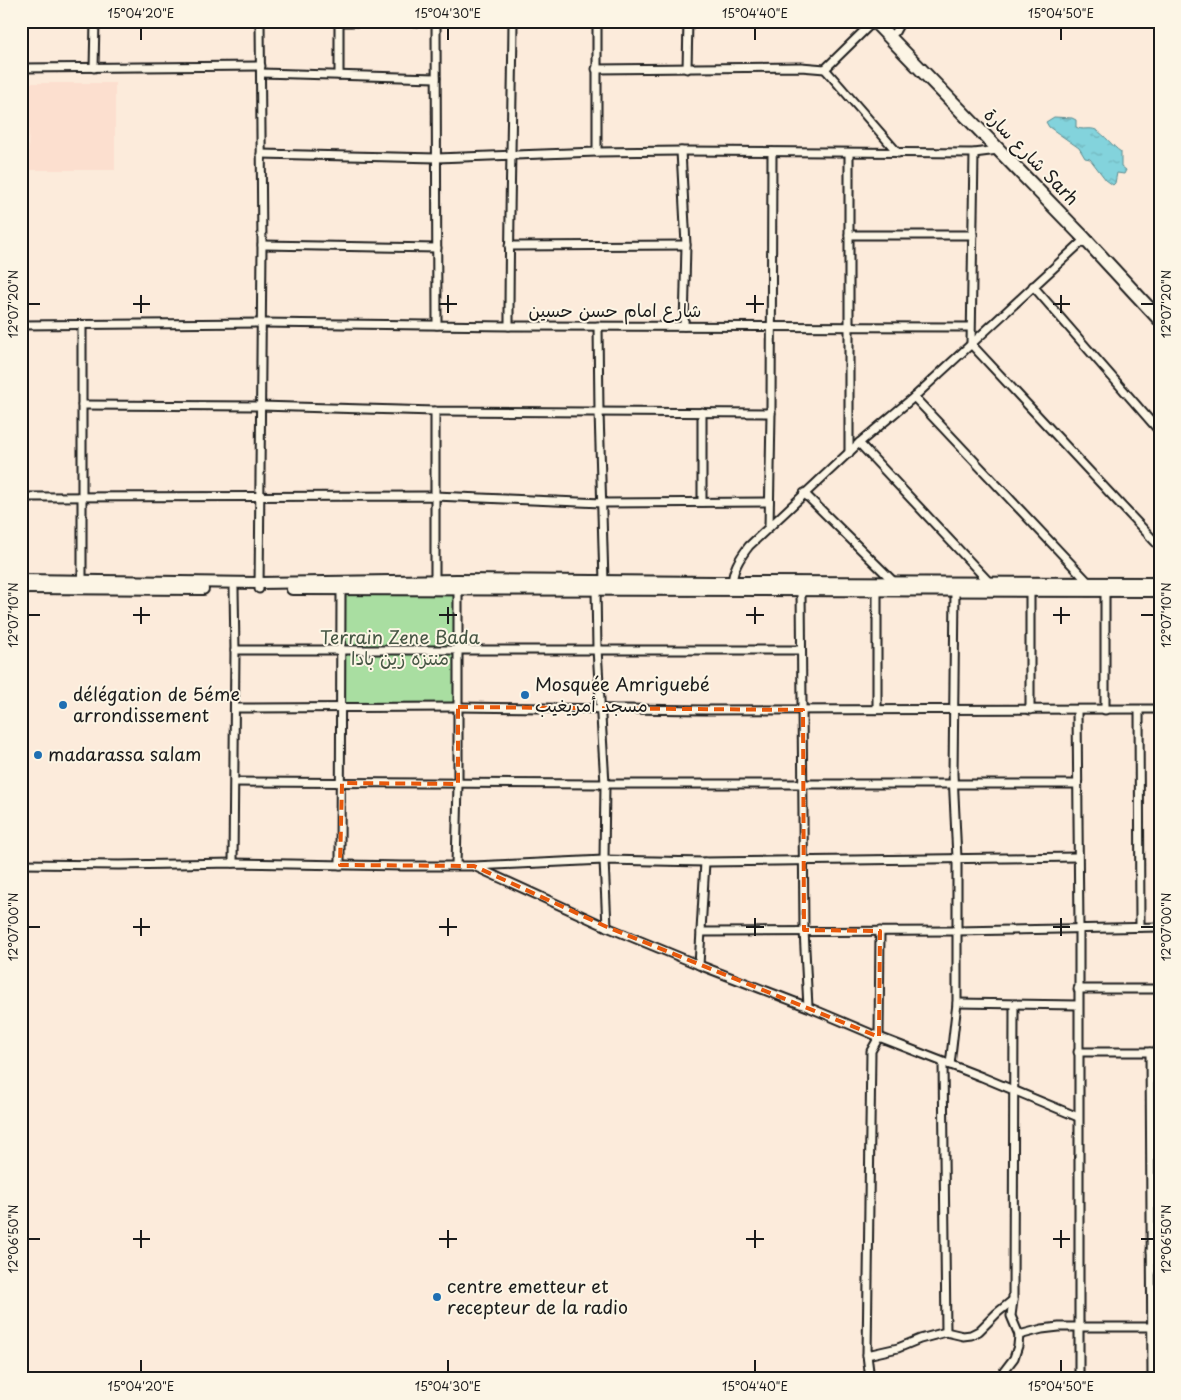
<svg xmlns="http://www.w3.org/2000/svg" width="1181" height="1400" font-family="'Playpen Sans','Playpen Sans Arabic',sans-serif">
<style>
.built{fill:#fcdfcf}
.park{fill:#a9dea1;stroke:#627d5e}
.water{fill:url(#water-ripples);stroke:#5a8a8f}
.lines{fill:none;stroke-linecap:round;stroke-linejoin:round}
.street-casing{stroke:#1c1c1c;stroke-width:11}
.secondary-casing{stroke:#1c1c1c;stroke-width:14}
.highway-casing{stroke:#1c1c1c;stroke-width:16}
.street{stroke:#fcf5e5;stroke-width:7}
.secondary{stroke:#fcf5e5;stroke-width:10}
.highway{stroke:#fcf5e5;stroke-width:12}
.marked{fill:none;stroke:#e8590c;stroke-width:4;stroke-dasharray:10 6;stroke-linejoin:round}
.ticks{fill:none;stroke:#1c1c1c;stroke-width:2}
.poi-dot{fill:#1f6fb2;stroke:#fcf5e5;stroke-width:2}
.labels{text-anchor:middle;stroke-width:4;stroke-linejoin:round;paint-order:stroke}
.street-label{font-size:18px;fill:#1c1c1c;stroke:#fcf5e5}
.park-label{font-size:18px;fill:#465644;stroke:#fcf5e5}
.poi-label{font-size:18px;fill:#1c1c1c;stroke:#fcf5e5;text-anchor:start}
.neatline{fill:none;stroke:#1c1c1c;stroke-width:2}
.ticks-label{font-size:12px;text-anchor:middle;fill:#1c1c1c}
</style>
<defs>
<pattern id="water-ripples" width="26" height="14" patternUnits="userSpaceOnUse" patternTransform="scale(1.25)"><rect width="26" height="14" fill="#83d3dc"/><path d="M2 4q2-2 4 0t4 0M15 11q2-2 4 0t4 0" fill="none" stroke="#71b5bc"/></pattern>
</defs>
<rect width="100%" height="100%" fill="#fcebdb"/>
<filter id="ink" filterUnits="userSpaceOnUse"><feTurbulence type="fractalNoise" baseFrequency=".02" numOctaves="2"/><feDisplacementMap in="SourceGraphic" scale="10" xChannelSelector="R" yChannelSelector="G"/><feConvolveMatrix kernelMatrix="1 2 1 2 8 2 1 2 1" color-interpolation-filters="sRGB"/></filter>
<g filter="url(#ink)">
<!-- built -->
<polygon class="built" points="29,83 115,83 115,170 28,170"/>
<!-- park -->
<polygon class="park" points="341,589 458,589 458,707 342,708"/>
<!-- water -->
<path class="water" d="M1054 117 1072 118 1076 120V127C1082 131 1090 127 1096 130 1105 135 1112 146 1121 152V166L1126 170 1124 174 1117 173 1115 183 1113 185 1106 180 1090 159 1085 158 1079 148 1049 127 1046 122Z"/>
<g class="lines">
<!-- street casing -->
<g class="street-casing">
<g id="street">
<polyline points="436,21 437,325"/>
<polyline points="339,22 436,22"/>
<polyline points="895,32 901,21"/>
<polyline points="21,68 261,66"/>
<polyline points="94,68 95,21"/>
<polyline points="596,69 801,67 825,69 874,21"/>
<polyline points="687,69 688,21"/>
<polyline points="825,69 898,153"/>
<polyline points="261,73 436,78"/>
<polyline points="339,75 339,21"/>
<polyline points="681,151 686,245 684,326"/>
<polyline points="597,152 597,21"/>
<polyline points="974,153 971,344 1160,547"/>
<polyline points="261,154 437,158 597,152 681,151 974,153 998,150"/>
<polyline points="849,235 973,235"/>
<polyline points="262,245 437,248"/>
<polyline points="509,246 686,245"/>
<polyline points="1033,286 1160,432"/>
<polyline points="21,325 261,323 509,326 970,327"/>
<polyline points="82,325 82,581"/>
<path d="M509 326C509 224 512 123 513 21"/>
<polyline points="598,326 599,412 604,581"/>
<polyline points="914,397 1090,584"/>
<polyline points="82,405 260,406 435,411 771,413"/>
<polyline points="435,411 435,580"/>
<polyline points="702,412 702,502"/>
<polyline points="859,443 989,582"/>
<polyline points="849,453 849,153"/>
<polyline points="804,493 893,581"/>
<polyline points="21,497 435,496 602,503 769,502"/>
<polyline points="769,527 771,413 772,152"/>
<path d="M732 587C732 570 739 559 749 546L859 443 914 397 1085 239"/>
<polyline points="259,589 262,245 260,21"/>
<polyline points="596,589 597,649 605,784 604,860 607,927"/>
<polyline points="801,590 804,930 808,1007"/>
<polyline points="877,590 877,709"/>
<polyline points="1105,591 1105,710"/>
<polyline points="235,650 801,650"/>
<polyline points="235,708 458,707 705,710 1160,709"/>
<polyline points="1030,710 1030,590"/>
<polyline points="1077,710 1079,928 1079,1379"/>
<polyline points="1139,710 1140,927"/>
<polyline points="235,782 605,784 1076,784"/>
<polyline points="233,863 235,650 234,589"/>
<polyline points="21,864 119,865 233,863 403,866 474,866 604,860 705,862 1077,857"/>
<polyline points="340,865 341,589"/>
<polyline points="456,865 458,784 458,589"/>
<polyline points="476,867 607,927 699,965 808,1007 879,1037 982,1077 1078,1117"/>
<polyline points="701,932 957,931 1160,927"/>
<polyline points="699,965 705,862"/>
<polyline points="1078,989 1160,989"/>
<polyline points="957,1003 1078,1005"/>
<polyline points="1078,1052 1160,1052"/>
<polyline points="1150,1052 1152,1379"/>
<polyline points="943,1063 946,1332"/>
<polyline points="950,1065 957,1003 957,858 953,774 955,590"/>
<polyline points="1151,1251 1160,1251"/>
<polyline points="1019,1335 1042,1329 1059,1327 1153,1327"/>
<polyline points="867,1355 898,1348 920,1339 946,1332 963,1336 971,1335 979,1331 997,1313 1013,1300"/>
<polyline points="870,1379 867,1355 871,1051 879,1037 880,931"/>
<polyline points="998,1379 1014,1358 1018,1346 1019,1335 1011,1316 1013,1300 1014,1005"/>
</g>
</g>
<!-- secondary casing -->
<g class="secondary-casing">
<g id="secondary">
<polyline points="21,580 259,583 457,580 716,582 1160,583"/>
<polyline points="21,588 203,589"/>
<polyline points="292,589 1160,591"/>
</g>
</g>
<!-- highway casing -->
<g class="highway-casing">
<polyline id="highway" points="874,21 1085,239 1160,320"/>
</g>
<!-- street -->
<use href="#street" class="street"/>
<!-- secondary -->
<use href="#secondary" class="secondary"/>
<!-- highway -->
<use href="#highway" class="highway"/>
</g>
</g>
<!-- marked area -->
<path class="marked" d="M458 707 803 710 804 930 880 931 879 1037 607 927 474 866 340 865 342 783 458 784Z"/>
<!-- ticks -->
<path class="ticks" d="M141 28V40M448 28V40M755 28V40M1061 28V40M141 295V313M448 295V313M755 295V313M1061 295V313M28 304H40M133 304H150M439 304H457M746 304H764M1053 304H1070M1141 304H1154M141 607V624M448 607V624M755 607V624M1061 607V624M28 615H40M133 615H150M439 615H457M746 615H764M1053 615H1070M1141 615H1154M141 918V936M448 918V936M755 918V936M1061 918V936M28 927H40M133 927H150M439 927H457M746 927H764M1053 927H1070M1141 927H1154M141 1230V1248M448 1230V1248M755 1230V1248M1061 1230V1248M28 1239H40M133 1239H150M439 1239H457M746 1239H764M1053 1239H1070M1141 1239H1154M141 1360V1372M448 1360V1372M755 1360V1372M1061 1360V1372"/>
<!-- markers -->
<g class="poi-dot">
<circle cx="525" cy="695" r="5"/>
<circle cx="63" cy="705" r="5"/>
<circle cx="38" cy="755" r="5"/>
<circle cx="437" cy="1297" r="5"/>
</g>
<g class="labels">
<!-- street labels -->
<g class="street-label">
<text transform="translate(1031 157) rotate(46)" y="6">شارع سارة Sarh</text>
<text x="615" y="317">شارع امام حسن حسين</text>
</g>
<!-- park labels -->
<g class="park-label">
<text x="400" y="644">Terrain Zene Bada<tspan x="400" dy="21">منتزه زين بادا</tspan></text>
</g>
<!-- poi labels -->
<g class="poi-label">
<text x="535" y="691">Mosquée Amriguebé<tspan x="535" dy="21">مسجد أمريغيب</tspan></text>
<text x="73" y="701">délégation de 5éme<tspan x="73" dy="21">arrondissement</tspan></text>
<text x="48" y="761">madarassa salam</text>
<text x="447" y="1293">centre emetteur et<tspan x="447" dy="21">recepteur de la radio</tspan></text>
</g>
</g>
<!-- margin -->
<rect width="1181" height="1400" fill="none" stroke="#fcf5e5" stroke-width="55"/>
<rect x="28" y="28" width="1126" height="1344" class="neatline"/>
<g class="ticks-label">
<text x="141" y="18">15°04'20"E</text>
<text x="448" y="18">15°04'30"E</text>
<text x="755" y="18">15°04'40"E</text>
<text x="1061" y="18">15°04'50"E</text>
<text transform="translate(14 304) rotate(-90)" y="4">12°07'20"N</text>
<text transform="translate(1167 304) rotate(-90)" y="4">12°07'20"N</text>
<text transform="translate(14 615) rotate(-90)" y="4">12°07'10"N</text>
<text transform="translate(1167 615) rotate(-90)" y="4">12°07'10"N</text>
<text transform="translate(14 927) rotate(-90)" y="4">12°07'00"N</text>
<text transform="translate(1167 927) rotate(-90)" y="4">12°07'00"N</text>
<text transform="translate(14 1239) rotate(-90)" y="4">12°06'50"N</text>
<text transform="translate(1167 1239) rotate(-90)" y="4">12°06'50"N</text>
<text x="141" y="1391">15°04'20"E</text>
<text x="448" y="1391">15°04'30"E</text>
<text x="755" y="1391">15°04'40"E</text>
<text x="1061" y="1391">15°04'50"E</text>
</g>
</svg>
